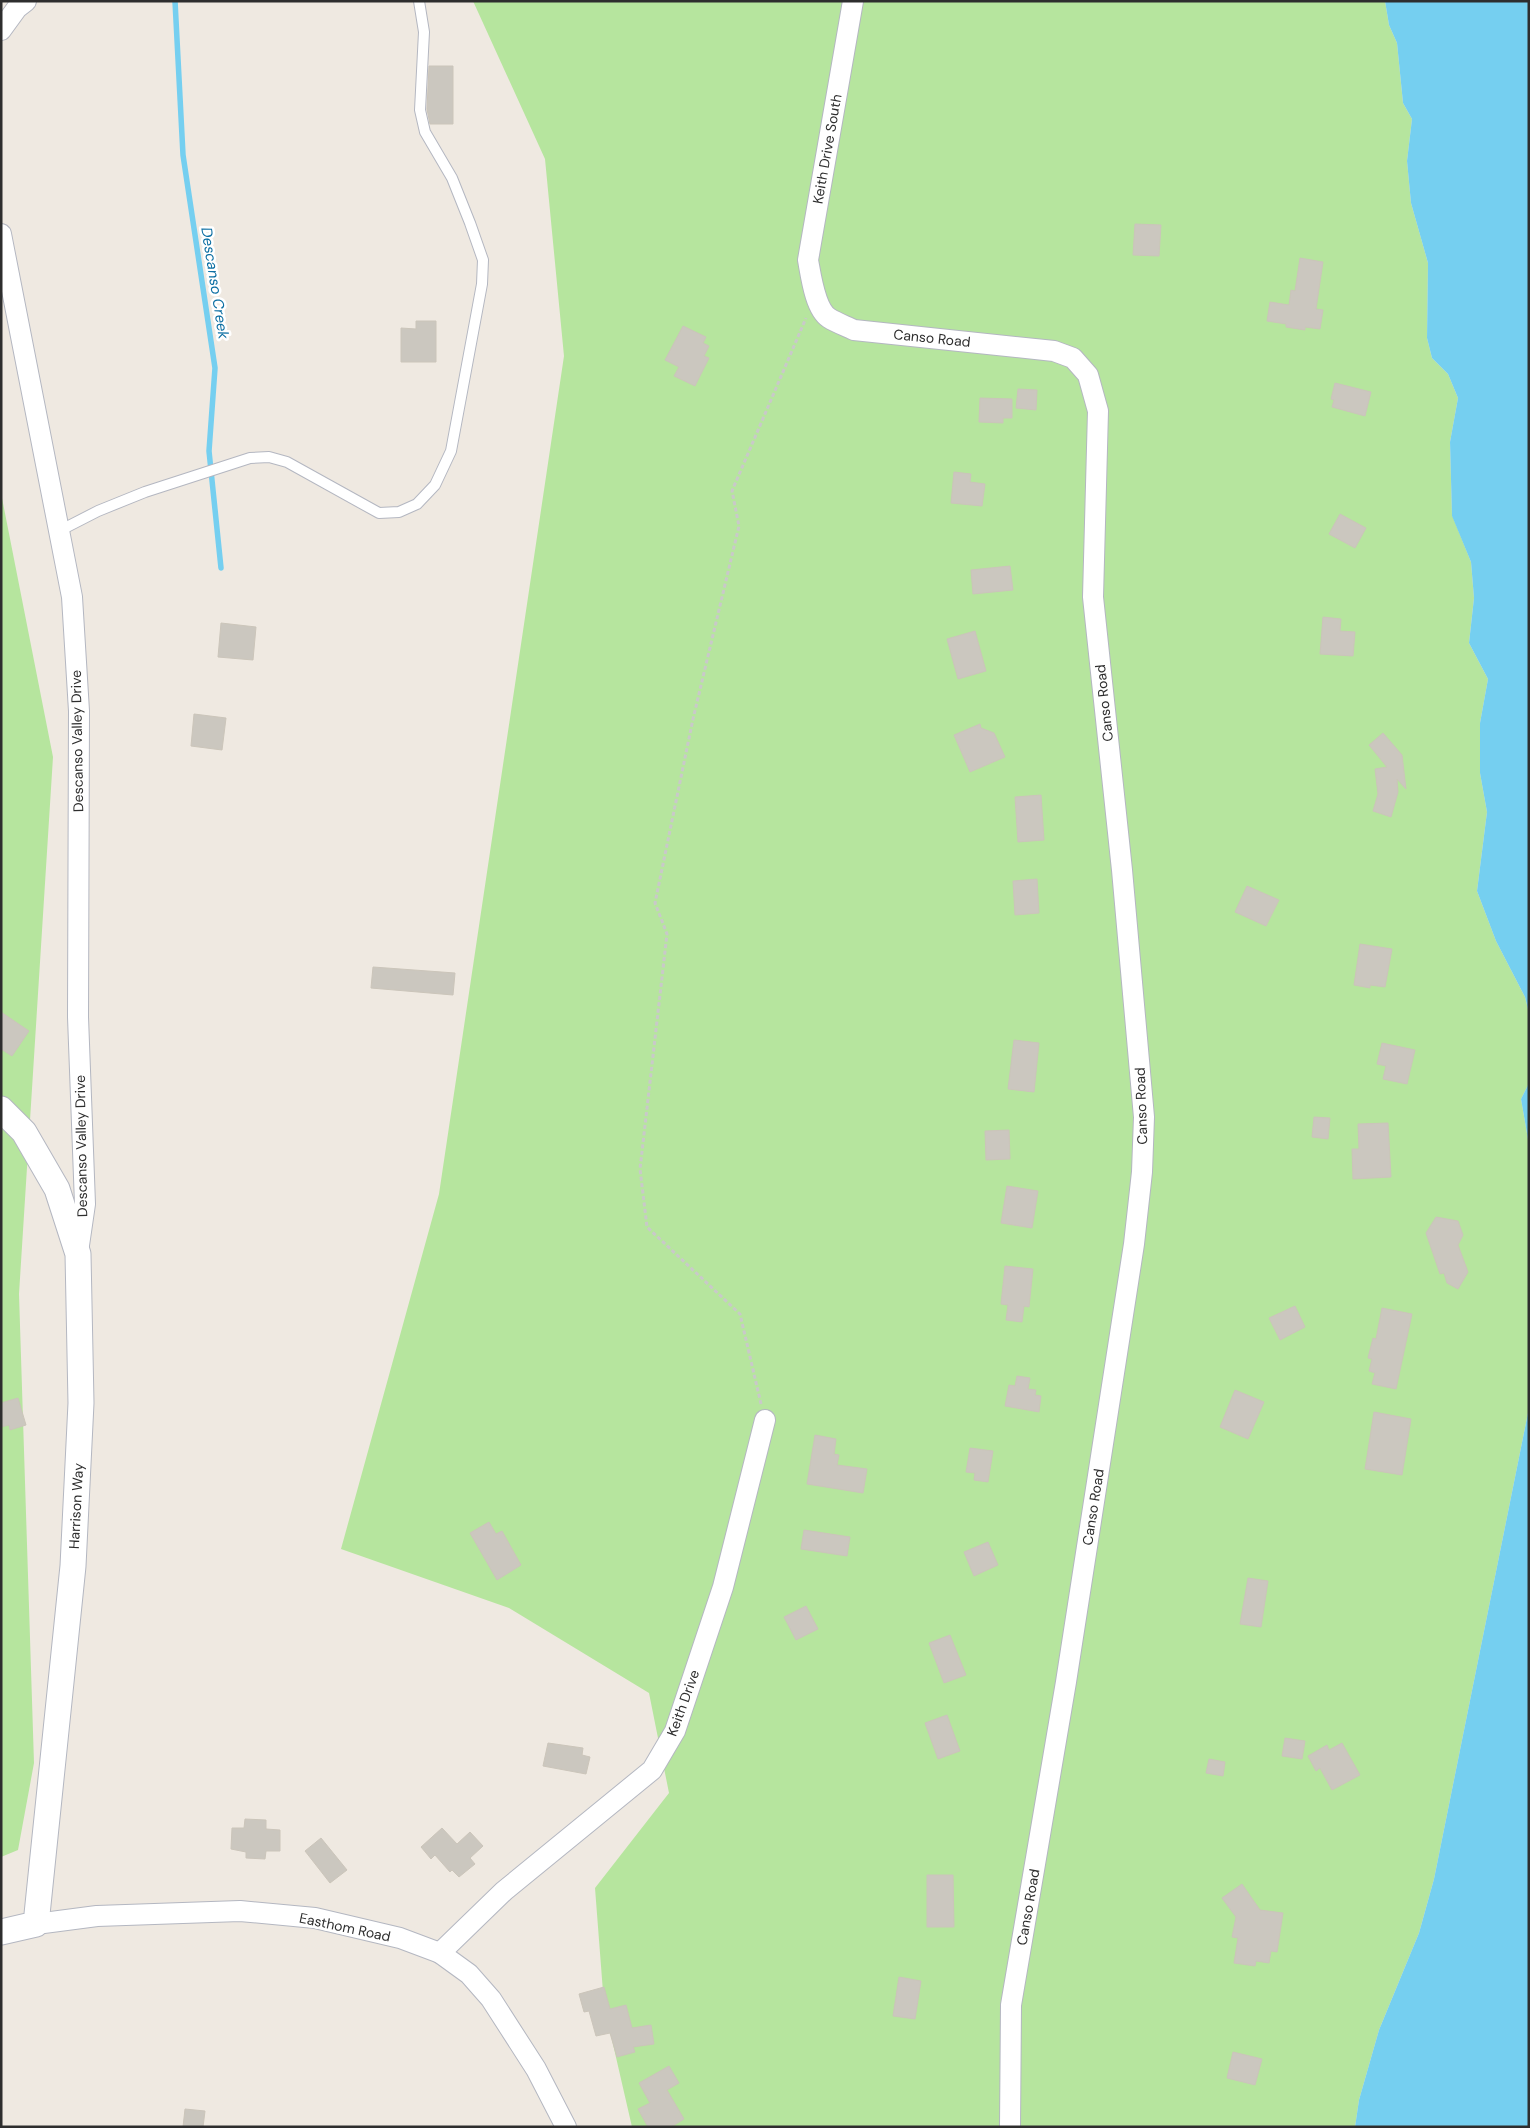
<svg xmlns="http://www.w3.org/2000/svg" width="1530" height="2128" font-family="'DM Sans',sans-serif">
<style>
.green{fill:#b6e59e}
.water{fill:#75cff0}
.lines{fill:none;stroke-linecap:round;stroke-linejoin:round}
.stream{stroke:#75cff0;stroke-width:5.5}
.building{fill:#cbc7bf;stroke:#cbc5ba}
.service-casing{stroke:#b4b7c1;stroke-width:12}
.minor-casing{stroke:#b4b7c1;stroke-width:22}
.tertiary-casing{stroke:#b4b7c1;stroke-width:27}
.path{stroke:#c9c9c9;stroke-width:3;stroke-dasharray:4 2.5;stroke-linecap:butt}
.service{stroke:#fff;stroke-width:10}
.minor{stroke:#fff;stroke-width:20}
.tertiary{stroke:#fff;stroke-width:25}
.labels{text-anchor:middle;stroke-width:5;stroke-linejoin:round;paint-order:stroke}
.street-label{font-size:14px;fill:#2e2e2e;stroke:#fff}
.water-label{font-size:15px;font-style:italic;fill:#0d6fa3;stroke:#fff}
</style>
<rect width="100%" height="100%" fill="#efe9e1"/>
<!-- green -->
<g class="green">
<polygon points="473,1 1385,1 1389,25 1397,43 1403,103 1412,119 1407,161 1411,203 1428,263 1427,338 1432,358 1448,374 1458,398 1450,442 1452,515 1471,562 1474,598 1469,643 1488,679 1480,723 1480,773 1487,812 1477,891 1496,941 1525,997 1529,1013 1529,1083 1521,1099 1529,1145 1529,1408 1434,1879 1419,1933 1379,2030 1359,2100 1355,2127 632,2127 604,2005 595,1888 669,1793 649,1693 509,1608 341,1549 439,1194 564,356 545,159"/>
<polygon points="1,493 53,757 19,1294 34,1763 18,1850 1,1857"/>
</g>
<!-- water -->
<g class="water">
<polygon points="1385,1 1529,1 1529,1013 1525,997 1496,941 1477,891 1487,812 1480,773 1480,723 1488,679 1469,643 1474,598 1471,562 1452,516 1450,442 1458,398 1448,374 1432,358 1427,338 1428,263 1411,203 1407,161 1412,119 1403,103 1397,43 1389,25"/>
<polygon points="1529,1083 1529,1145 1521,1099"/>
<polygon points="1529,1408 1529,2127 1355,2127 1359,2100 1379,2030 1419,1933 1434,1879"/>
</g>
<g class="lines">
<!-- stream -->
<polyline class="stream" points="175,1 183,155 215,368 209,451 221,568"/>
</g>
<!-- building -->
<g class="building">
<polygon points="429,66 453,66 453,124 430,124 427,109"/>
<polygon points="1135,224 1161,225 1159,256 1133,255"/>
<polygon points="1300,258 1323,262 1316,309 1323,310 1320,329 1305,327 1305,330 1286,327 1286,324 1267,321 1270,302 1289,305 1291,290 1295,291"/>
<polygon points="416,321 436,321 436,362 401,362 401,328 416,329"/>
<polygon points="683,326 706,337 703,343 709,346 704,356 709,358 695,386 674,376 679,367 665,360"/>
<polygon points="1335,383 1371,392 1365,416 1332,407 1334,400 1331,399"/>
<polygon points="1018,389 1037,390 1036,410 1016,408"/>
<polygon points="980,398 1012,399 1012,418 1003,418 1003,423 979,422"/>
<polygon points="954,472 971,474 970,482 985,484 982,506 951,503"/>
<polygon points="1340,514 1366,528 1355,548 1329,534"/>
<polygon points="1010,566 1013,590 973,594 971,570"/>
<polygon points="1323,617 1341,619 1340,631 1355,632 1353,656 1320,654"/>
<polygon points="221,623 256,627 253,660 218,657"/>
<polygon points="975,631 986,671 958,679 947,639"/>
<polygon points="194,714 226,718 222,750 191,746"/>
<polygon points="980,724 981,728 994,733 1005,757 970,772 954,735"/>
<polygon points="1383,733 1402,755 1406,789 1397,779 1398,792 1391,817 1373,811 1378,794 1375,769 1387,767 1369,745"/>
<polygon points="1041,795 1044,840 1018,842 1015,797"/>
<polygon points="1037,879 1039,913 1015,915 1013,881"/>
<polygon points="1247,886 1279,900 1266,926 1235,912"/>
<polygon points="1360,944 1392,949 1385,987 1370,985 1370,988 1354,985"/>
<polygon points="373,967 455,973 453,995 371,988"/>
<polygon points="1,1012 29,1031 12,1056 1,1049"/>
<polygon points="1014,1040 1039,1043 1034,1092 1008,1089"/>
<polygon points="1382,1043 1415,1050 1407,1084 1383,1079 1386,1066 1377,1064"/>
<polygon points="1314,1117 1330,1118 1328,1139 1312,1137"/>
<polygon points="1388,1123 1391,1177 1353,1179 1352,1149 1359,1149 1358,1124"/>
<polygon points="1009,1130 1010,1159 986,1160 985,1131"/>
<polygon points="1007,1186 1038,1191 1032,1228 1001,1223"/>
<polygon points="1436,1217 1458,1221 1463,1235 1458,1245 1468,1272 1458,1289 1447,1283 1444,1273 1440,1274 1426,1233"/>
<polygon points="1005,1266 1033,1269 1029,1307 1024,1306 1022,1322 1006,1320 1008,1305 1001,1304"/>
<polygon points="1295,1306 1305,1327 1280,1340 1269,1318"/>
<polygon points="1382,1308 1412,1314 1396,1389 1372,1384 1375,1373 1369,1371 1372,1359 1368,1358 1373,1338 1376,1339"/>
<polygon points="1017,1376 1030,1378 1028,1389 1036,1390 1035,1395 1041,1396 1039,1412 1005,1406 1009,1385 1015,1386"/>
<polygon points="1235,1390 1264,1402 1248,1439 1220,1427"/>
<polygon points="18,1398 26,1425 10,1430 9,1425 1,1427 1,1403"/>
<polygon points="1374,1412 1411,1419 1402,1475 1365,1469"/>
<polygon points="815,1435 836,1439 834,1454 839,1455 837,1465 867,1469 863,1493 807,1484"/>
<polygon points="970,1448 993,1451 988,1482 974,1480 975,1473 966,1472"/>
<polygon points="489,1522 496,1534 502,1531 521,1565 497,1580 470,1533"/>
<polygon points="804,1530 850,1537 847,1556 801,1549"/>
<polygon points="988,1542 998,1565 974,1576 964,1552"/>
<polygon points="1248,1578 1268,1581 1261,1627 1240,1624"/>
<polygon points="806,1606 818,1629 796,1640 784,1617"/>
<polygon points="950,1635 966,1675 944,1683 929,1643"/>
<polygon points="947,1715 960,1751 938,1759 925,1723"/>
<polygon points="1285,1738 1305,1741 1302,1759 1282,1756"/>
<polygon points="548,1743 583,1748 582,1755 590,1757 586,1774 543,1766"/>
<polygon points="1342,1743 1360,1775 1332,1790 1320,1768 1316,1771 1308,1756 1327,1745 1329,1750"/>
<polygon points="1209,1759 1225,1762 1223,1776 1206,1773"/>
<polygon points="245,1819 266,1820 266,1829 280,1830 280,1851 266,1851 265,1859 246,1858 246,1852 231,1849 232,1828 244,1828"/>
<polygon points="442,1828 457,1844 470,1832 483,1846 470,1858 475,1864 459,1877 452,1870 450,1872 435,1855 431,1859 421,1847"/>
<polygon points="321,1838 347,1870 330,1883 305,1851"/>
<polygon points="927,1875 953,1875 954,1927 927,1927"/>
<polygon points="1242,1884 1260,1910 1283,1913 1277,1952 1271,1951 1269,1963 1256,1961 1255,1966 1234,1963 1238,1938 1232,1937 1236,1917 1222,1898"/>
<polygon points="899,1977 921,1981 915,2019 893,2016"/>
<polygon points="604,1987 610,2009 626,2005 632,2028 651,2025 654,2044 633,2047 635,2052 617,2057 610,2033 596,2036 589,2011 584,2012 579,1994"/>
<polygon points="1233,2052 1262,2059 1255,2085 1227,2078"/>
<polygon points="669,2066 679,2083 667,2090 684,2119 671,2127 648,2127 638,2109 650,2103 639,2083"/>
<polygon points="185,2109 205,2111 203,2127 183,2127"/>
</g>
<g class="lines">
<!-- service casing -->
<g class="service-casing">
<polyline id="service" points="59,531 98,511 145,492 250,458 269,457 287,462 379,513 399,512 417,504 435,485 451,451 482,284 483,260 470,223 452,178 425,132 420,110 424,32 419,1"/>
</g>
<!-- minor casing -->
<g class="minor-casing">
<g id="minor">
<path d="M853 1 808 260C811 276 815 309 829 318 837 323 846 326 854 330L1054 351 1073 358 1088 375 1098 411 1093 597 1122 870 1144 1117 1142 1172 1134 1244 1066 1682 1011 2005 1010 2127"/>
<polyline points="1,30 17,8 26,1"/>
<polyline points="1,234 72,597 79,711 78,1017 85,1204 78,1252"/>
<polyline points="36,1924 97,1916 240,1911 315,1918 400,1938 440,1953 469,1974 491,1999 536,2069 566,2127"/>
<polyline points="440,1953 504,1891 652,1770 675,1731 723,1587 765,1420"/>
</g>
</g>
<!-- tertiary casing -->
<g class="tertiary-casing">
<polyline id="tertiary" points="1,1109 24,1132 57,1189 78,1254 81,1403 73,1566 36,1924 1,1932"/>
</g>
<!-- path -->
<polyline class="path" points="761,1404 740,1314 647,1227 640,1169 667,934 655,903 693,719 739,526 732,491 806,318"/>
<!-- service -->
<use href="#service" class="service"/>
<!-- minor -->
<use href="#minor" class="minor"/>
<!-- tertiary -->
<use href="#tertiary" class="tertiary"/>
</g>
<g class="labels">
<!-- street labels -->
<g class="street-label">
<text transform="translate(827 149) rotate(-80)" y="5">Keith Drive South</text>
<text transform="translate(932 338) rotate(6)" y="5">Canso Road</text>
<text transform="translate(1104 703) rotate(-96)" y="5">Canso Road</text>
<text transform="translate(77 741) rotate(-91)" y="5">Descanso Valley Drive</text>
<text transform="translate(1141 1106) rotate(-92)" y="5">Canso Road</text>
<text transform="translate(81 1146) rotate(-91)" y="5">Descanso Valley Drive</text>
<text transform="translate(76 1506) rotate(-87)" y="5">Harrison Way</text>
<text transform="translate(1093 1507) rotate(-81)" y="5">Canso Road</text>
<text transform="translate(683 1703) rotate(-70)" y="5">Keith Drive</text>
<text transform="translate(1028 1907) rotate(-80)" y="5">Canso Road</text>
<text transform="translate(345 1927) rotate(12)" y="5">Easthom Road</text>
</g>
<!-- water labels -->
<g class="water-label">
<text transform="translate(215 283) rotate(81)" y="5">Descanso Creek</text>
</g>
</g>
<!-- border -->
<rect width="1530" height="2128" fill="none" stroke="#2e2e2e" stroke-width="5"/>
</svg>
